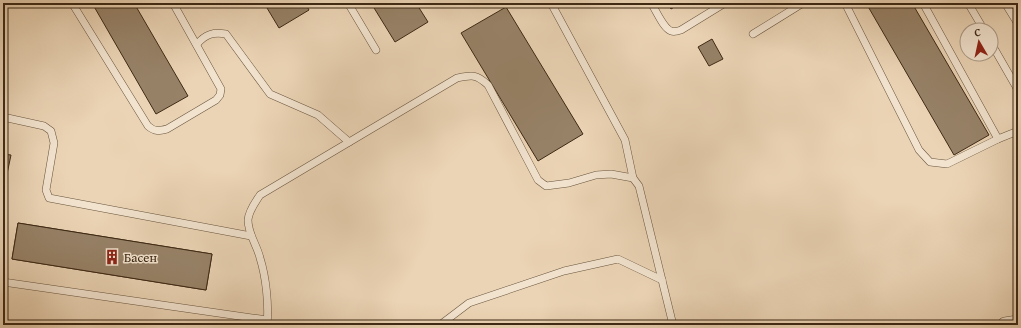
<svg xmlns="http://www.w3.org/2000/svg" width="1021" height="328" font-family="'Gentium Book Plus',serif">
<style>
.building{fill:#978268;stroke:#3d2915}
.lines{fill:none;stroke-linecap:round;stroke-linejoin:round}
.lane-casing{stroke:#68543d;stroke-width:8}
.street-casing{stroke:#68543d;stroke-width:16}
.lane{stroke:#f2e3cf;stroke-width:7}
.street{stroke:#f2e3cf;stroke-width:15}
.labels{text-anchor:middle;stroke-width:3;stroke-linejoin:round;paint-order:stroke}
.poi-label{font-size:13px;fill:#3d2915;stroke:#f2e3cf;text-anchor:start}
</style>
<rect width="100%" height="100%" fill="#ebd4b5"/>
<filter id="stains"><feTurbulence type="fractalNoise" baseFrequency=".005" numOctaves="4"/><feColorMatrix values="0 0 0 0 .2 0 0 0 0 .09 0 0 0 0 .02 0 0 0 .5 -.17"/></filter>
<radialGradient id="worn" r=".72"><stop offset=".6" stop-color="#630" stop-opacity="0"/><stop offset="1" stop-color="#630" stop-opacity=".3"/></radialGradient>
<!-- building -->
<g class="building">
<polygon points="92,3 134,3 188,96 156,114"/>
<polygon points="264,3 305,3 309,10 279,28"/>
<polygon points="371,3 416,3 428,22 395,42"/>
<polygon points="667,3 681,3 671,9"/>
<polygon points="866,3 912,3 989,135 954,155"/>
<polygon points="506,7 583,134 538,161 461,33"/>
<polygon points="712,39 723,59 709,66 698,47"/>
<polygon points="3,154 11,155 3,193"/>
<polygon points="18,223 212,254 206,290 12,259"/>
<polygon points="18,223 212,254 206,290 12,259"/>
</g>
<g class="lines">
<!-- lane casing -->
<g class="lane-casing">
<g id="lane">
<path d="M72 3 148 126C155 132 159 131 167 129L216 100 220 95 221 89 173 3"/>
<polyline points="348,3 376,50"/>
<polyline points="551,3 625,140 633,178"/>
<path d="M651 3C656 10 663 28 671 31 674 32 678 31 681 30L725 3"/>
<polyline points="845,3 919,150 930,162 947,164 998,139 1018,131"/>
<polyline points="923,3 998,139"/>
<polyline points="968,3 984,30"/>
<polyline points="1005,3 1018,24"/>
<polyline points="753,34 803,3"/>
<polyline points="991,43 1018,90"/>
<path d="M197 44C206 34 213 32 226 34L270 94 318 115 349 142"/>
<polyline points="3,117 44,126 51,131 54,143 46,190 49,198 251,236"/>
<polyline points="3,282 267,320"/>
<path d="M267 325C269 305 266 277 260 258 257 245 248 234 248 220 249 210 255 203 260 195L457 78C472 75 476 74 488 85L538 180 546 186 569 183 596 175 611 174 633 178 639 186 673 325"/>
<polyline points="440,325 469,303 564,271 618,259 662,280"/>
</g>
</g>
<!-- street casing -->
<g class="street-casing">
<polyline id="street" points="1005,325 1018,323"/>
</g>
<!-- lane -->
<use href="#lane" class="lane"/>
<!-- street -->
<use href="#street" class="street"/>
</g>
<!-- icons -->
<defs>
<g id="building-bare" transform="scale(1.2)"><path d="M-4-6H4V6H1V3H-1V6H-4ZM-2.5-4.3h1.7v1.8h-1.7ZM.8-4.3h1.7v1.8H.8ZM-2.5-1h1.7V.8h-1.7ZM.8-1h1.7V.8H.8Z" fill="#8f2418" stroke="#f2e3cf" stroke-width="2.5" paint-order="stroke"/></g>
</defs>
<g fill-rule="evenodd">
<use href="#building-bare" x="112" y="257"/>
</g>
<g class="labels">
<!-- poi labels -->
<g class="poi-label">
<text x="124" y="262">Басен</text>
</g>
</g>
<!-- margin -->
<rect width="1021" height="328" fill="none" stroke="#ebd4b5" stroke-width="16"/>
<rect x="4" y="4" width="1013" height="320" fill="none" stroke="#3d2915" stroke-width="2"/>
<rect x="8" y="8" width="1005" height="312" fill="none" stroke="#3d2915"/>
<!-- north arrow -->
<g transform="translate(979 42) rotate(351)"><circle r="19" fill="#f2e3cf" stroke="#aa9985"/>
<path d="M0-3L7 15L0 10L-7 15Z" fill="#8f2418"/>
<text y="-6" font-size="11" font-weight="bold" text-anchor="middle" fill="#3d2915">С</text>
</g>
<rect width="100%" height="100%" filter="url(#stains)"/>
<rect width="100%" height="100%" fill="url(#worn)"/>
</svg>
